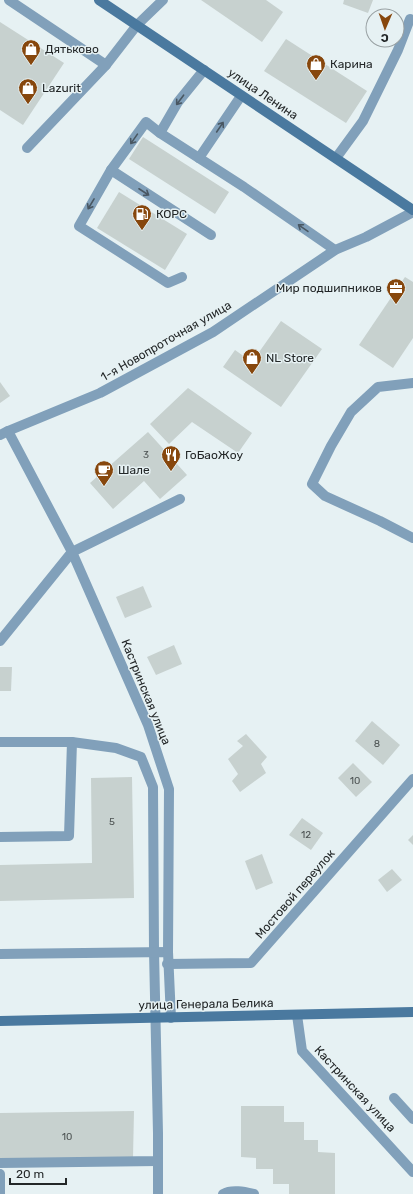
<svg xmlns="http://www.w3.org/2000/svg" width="413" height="1194" font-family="Rubik,sans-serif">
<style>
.building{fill:#c7d1cf}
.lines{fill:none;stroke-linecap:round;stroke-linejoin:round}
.lane{stroke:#81a0ba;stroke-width:10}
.street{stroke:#81a0ba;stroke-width:10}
.secondary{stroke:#4a799f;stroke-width:10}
.oneway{stroke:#495762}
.labels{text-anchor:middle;stroke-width:3;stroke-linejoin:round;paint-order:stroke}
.number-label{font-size:10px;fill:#4c5252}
.poi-label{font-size:12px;fill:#232728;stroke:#e6f1f3;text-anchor:start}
.street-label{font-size:12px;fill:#232728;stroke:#e6f1f3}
</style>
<rect width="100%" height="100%" fill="#e6f1f3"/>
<!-- building -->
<g class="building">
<polygon points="201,0 266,0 283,12 262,42"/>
<polygon points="344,0 373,0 368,13 343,4"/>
<polygon points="0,22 64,63 23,125 0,110"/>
<polygon points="286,39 367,91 346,123 264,71"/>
<polygon points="143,137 229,192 215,214 129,159"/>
<polygon points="119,192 187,234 165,270 97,228"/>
<polygon points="405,277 413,282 413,338 393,368 359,345"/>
<polygon points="281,321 322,349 281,407 223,367 235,350 252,362"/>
<polygon points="0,382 10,396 0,403"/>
<polygon points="188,388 252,433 238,453 192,422 169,444 150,424"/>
<polygon points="148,432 187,475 160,499 144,481 113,509 90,483"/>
<polygon points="143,586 152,607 125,618 116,597"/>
<polygon points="174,645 182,664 156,675 147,657"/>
<polygon points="0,667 12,667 11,691 0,691"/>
<polygon points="372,721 400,745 383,765 355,741"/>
<polygon points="246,734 267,757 261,764 266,773 240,792 232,781 238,774 228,759 243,746 237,741"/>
<polygon points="353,763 372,782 356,797 338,778"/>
<polygon points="132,777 134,898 0,901 0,865 92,863 91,778"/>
<polygon points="302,818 323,833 311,850 289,835"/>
<polygon points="413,835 413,845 408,840"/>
<polygon points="262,854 273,883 256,890 245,861"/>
<polygon points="392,869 402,880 387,892 378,880"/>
<polygon points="241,1106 284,1106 284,1122 304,1122 304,1140 318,1140 318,1152 335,1153 335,1194 289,1194 289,1184 273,1184 273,1169 256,1169 256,1158 241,1157"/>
<polygon points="134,1111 133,1158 0,1160 0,1113"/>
</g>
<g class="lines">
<!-- lane -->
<g class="lane">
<polyline points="9,0 106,65"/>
<polyline points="160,133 178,102 204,70"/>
<polyline points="27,148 106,65 137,25 163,0"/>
<polyline points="199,158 241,96"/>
<polyline points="111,170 211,235"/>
<polyline points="182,277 168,283 79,226 111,170 146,122 160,133 244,187 335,250"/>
<polyline points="413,383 378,387 351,412 331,446 312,484 325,496 380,521 413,538"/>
<polyline points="0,641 72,552 180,499"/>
<polyline points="0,742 72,742 116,748 141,757 153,787 154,951 158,1133 158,1161 0,1163"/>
<polyline points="0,837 69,836 72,742"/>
<polyline points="0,954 168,952 171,1018"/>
<polyline points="167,964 251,963 413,779"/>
<polyline points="297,1015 302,1051 413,1172"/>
<polyline points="394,1098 413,1119"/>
<polyline points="0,1174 0,1194"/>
<polyline points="158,1194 158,1161"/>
<path d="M223 1194C232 1189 245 1192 254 1194"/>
</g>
<!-- street -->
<g class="street">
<polyline points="336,158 363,121 398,50 410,19"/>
<polyline points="8,431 100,393 213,332 335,250 366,237 413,212"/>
<polyline points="0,435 8,431 72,552 148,725 169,789 168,952"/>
</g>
<!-- secondary -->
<g class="secondary">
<polyline points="99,0 413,210"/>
<polyline points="0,1021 413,1012"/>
</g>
</g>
<!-- one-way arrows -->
<defs><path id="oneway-shaft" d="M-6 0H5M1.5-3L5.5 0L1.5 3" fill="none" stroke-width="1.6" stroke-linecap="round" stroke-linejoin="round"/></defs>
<g class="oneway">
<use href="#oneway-shaft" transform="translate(180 100) rotate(127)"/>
<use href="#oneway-shaft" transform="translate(220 127) rotate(-56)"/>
<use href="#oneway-shaft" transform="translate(134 139) rotate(125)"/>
<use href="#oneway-shaft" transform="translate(144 192) rotate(33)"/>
<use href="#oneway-shaft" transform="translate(91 204) rotate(121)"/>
<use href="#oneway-shaft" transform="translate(303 228) rotate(-145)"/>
</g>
<!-- icons -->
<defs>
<g id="shop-pin" transform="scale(1)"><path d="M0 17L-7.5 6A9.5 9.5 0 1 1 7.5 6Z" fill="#87470d" stroke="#e6f1f3"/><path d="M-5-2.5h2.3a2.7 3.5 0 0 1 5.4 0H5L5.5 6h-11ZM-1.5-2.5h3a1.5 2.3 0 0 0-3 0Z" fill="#fff"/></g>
<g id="fuel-pin" transform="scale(1)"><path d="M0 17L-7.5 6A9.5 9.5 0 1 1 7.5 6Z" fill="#87470d" stroke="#e6f1f3"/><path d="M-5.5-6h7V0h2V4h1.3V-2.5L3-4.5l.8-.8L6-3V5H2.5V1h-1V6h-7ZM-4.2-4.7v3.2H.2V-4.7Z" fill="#fff"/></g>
<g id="office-pin" transform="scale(1)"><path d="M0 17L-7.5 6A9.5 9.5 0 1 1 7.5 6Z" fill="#87470d" stroke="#e6f1f3"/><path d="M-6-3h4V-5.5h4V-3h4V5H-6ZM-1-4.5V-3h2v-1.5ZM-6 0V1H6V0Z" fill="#fff"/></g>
<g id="restaurant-pin" transform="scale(1)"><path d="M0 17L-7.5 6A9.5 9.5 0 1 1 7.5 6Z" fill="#87470d" stroke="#e6f1f3"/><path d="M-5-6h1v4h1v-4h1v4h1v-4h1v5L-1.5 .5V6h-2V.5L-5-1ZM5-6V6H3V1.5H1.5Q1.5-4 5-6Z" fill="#fff"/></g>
<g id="cafe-pin" transform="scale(1)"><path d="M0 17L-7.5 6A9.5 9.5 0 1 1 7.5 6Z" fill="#87470d" stroke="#e6f1f3"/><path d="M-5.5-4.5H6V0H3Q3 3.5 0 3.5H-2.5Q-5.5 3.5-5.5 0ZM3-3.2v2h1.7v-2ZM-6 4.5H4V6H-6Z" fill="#fff"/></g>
</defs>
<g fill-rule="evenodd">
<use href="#shop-pin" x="31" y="49"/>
<use href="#shop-pin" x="316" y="64"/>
<use href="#shop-pin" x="28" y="88"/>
<use href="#fuel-pin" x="142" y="214"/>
<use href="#office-pin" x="396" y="288"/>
<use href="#shop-pin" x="252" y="358"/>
<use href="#restaurant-pin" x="171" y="455"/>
<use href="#cafe-pin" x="104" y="470"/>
</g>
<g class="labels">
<!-- number labels -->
<g class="number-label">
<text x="146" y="458">3</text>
<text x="377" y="747">8</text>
<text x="355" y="784">10</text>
<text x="112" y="825">5</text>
<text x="306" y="838">12</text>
<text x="67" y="1140">10</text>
</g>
<!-- poi labels -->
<g class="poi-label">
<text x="45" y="53">Дятьково</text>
<text x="330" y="68">Карина</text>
<text x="42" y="92">Lazurit</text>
<text x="156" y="218">КОРС</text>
<text x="382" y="292" text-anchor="end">Мир подшипников</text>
<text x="266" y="362">NL Store</text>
<text x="185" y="459">ГоБаоЖоу</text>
<text x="118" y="474">Шале</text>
</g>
<!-- street labels -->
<g class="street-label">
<text transform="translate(263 94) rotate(34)" y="4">улица Ленина</text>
<text transform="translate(166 341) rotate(-30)" y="4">1-я Новопроточная улица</text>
<text transform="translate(146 692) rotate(68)" y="4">Кастринская улица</text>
<text transform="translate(295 894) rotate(-49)" y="4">Мостовой переулок</text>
<text transform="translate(206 1004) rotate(-1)" y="4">улица Генерала Белика</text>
<text transform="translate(355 1089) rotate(47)" y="4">Кастринская улица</text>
</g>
</g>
<!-- north arrow -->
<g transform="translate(385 28) rotate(182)"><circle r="19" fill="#e6f1f3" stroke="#98a0a2"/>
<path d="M0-3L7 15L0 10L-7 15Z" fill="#87470d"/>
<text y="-6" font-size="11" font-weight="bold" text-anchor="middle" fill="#232728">С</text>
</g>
<!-- scale -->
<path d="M10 1178v6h56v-6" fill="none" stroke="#232728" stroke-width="2"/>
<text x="16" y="1178" font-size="12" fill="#232728" stroke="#e6f1f3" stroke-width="3" paint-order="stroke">20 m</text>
</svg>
